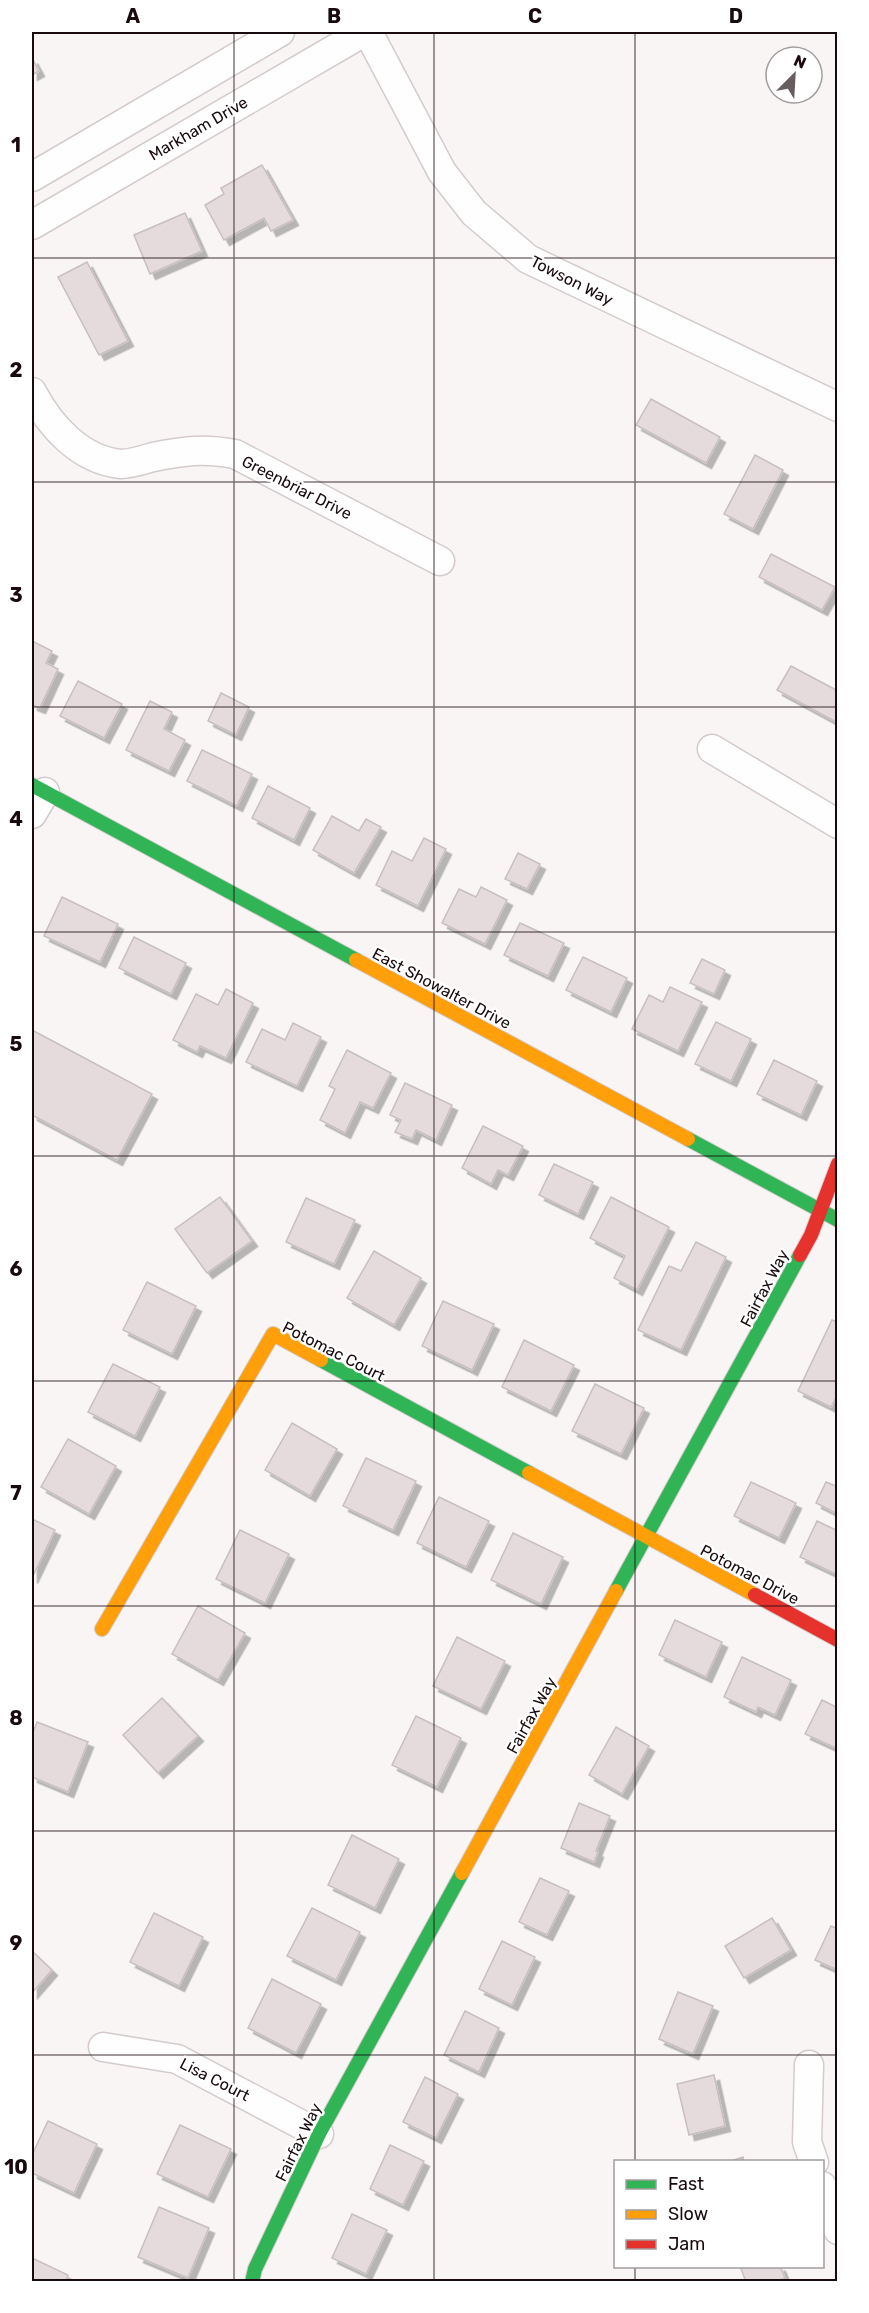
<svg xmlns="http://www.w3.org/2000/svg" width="869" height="2313" font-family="Rubik,sans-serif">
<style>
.building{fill:#e5dbdc;stroke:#c8bfc0;stroke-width:1.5;filter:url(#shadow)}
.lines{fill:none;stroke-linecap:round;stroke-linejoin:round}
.street-casing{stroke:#d4cbcc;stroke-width:31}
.fast-casing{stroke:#d4cbcc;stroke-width:16}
.slow-casing{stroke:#d4cbcc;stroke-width:16}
.jam-casing{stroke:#d4cbcc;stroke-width:16}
.street{stroke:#fefefe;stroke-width:28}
.fast{stroke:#30b455;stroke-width:14}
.slow{stroke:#ff9f0a;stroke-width:14}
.jam{stroke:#e5322d;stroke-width:14}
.grid{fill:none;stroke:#180a0d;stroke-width:1.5;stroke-opacity:0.55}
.labels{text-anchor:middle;stroke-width:5;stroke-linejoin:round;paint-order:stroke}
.street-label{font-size:16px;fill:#180a0d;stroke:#fff}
.neatline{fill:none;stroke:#180a0d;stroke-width:2}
.grid-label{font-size:20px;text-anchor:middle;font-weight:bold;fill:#180a0d}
</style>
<defs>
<filter id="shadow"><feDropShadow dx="5.5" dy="5.5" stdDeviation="0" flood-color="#0004"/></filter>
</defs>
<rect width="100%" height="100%" fill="#f9f5f5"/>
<!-- building -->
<g class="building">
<polygon points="32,58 39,71 32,75"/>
<polygon points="262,165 293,220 271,231 264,218 224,240 205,205 224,194 221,188"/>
<polygon points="185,213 202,251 150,274 134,235"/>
<polygon points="87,262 128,341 99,355 58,277"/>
<polygon points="651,399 720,437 706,463 636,425"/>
<polygon points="755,455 783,470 753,529 724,514"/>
<polygon points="771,554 835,587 822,610 759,577"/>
<polygon points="32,641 52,651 46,663 58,669 40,708 32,705"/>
<polygon points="791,666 838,691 838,723 777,690"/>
<polygon points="78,681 122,704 104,738 60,716"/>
<polygon points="221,693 249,707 236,735 208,721"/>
<polygon points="150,701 172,712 164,729 185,740 169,771 126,750"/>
<polygon points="202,750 252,774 237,806 187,781"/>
<polygon points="268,786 310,808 294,840 252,818"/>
<polygon points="332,816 359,831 366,819 381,827 354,873 313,850"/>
<polygon points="424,838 446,849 418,906 376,885 392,851 412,861"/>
<polygon points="518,853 540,864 527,889 505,879"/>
<polygon points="481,887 507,900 485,944 442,923 459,889 476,897"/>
<polygon points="62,897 118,924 100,962 44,936"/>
<polygon points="520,923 564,943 548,976 504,955"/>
<polygon points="134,937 186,963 171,994 119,968"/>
<polygon points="583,957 627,978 611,1012 566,990"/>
<polygon points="702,959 725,970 714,994 690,983"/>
<polygon points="670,987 702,1002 678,1051 632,1029 649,995 663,1002"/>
<polygon points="226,989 253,1003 226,1058 200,1046 197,1052 173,1040 196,994 218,1005"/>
<polygon points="716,1022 751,1039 731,1081 695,1064"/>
<polygon points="293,1023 321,1037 297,1086 246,1062 262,1029 285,1040"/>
<polygon points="32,1030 152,1094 117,1160 32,1115"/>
<polygon points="347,1050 391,1073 373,1108 360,1102 345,1133 320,1120 335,1089 329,1086"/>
<polygon points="774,1060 817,1081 801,1115 757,1094"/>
<polygon points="405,1083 452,1105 436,1140 416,1130 412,1139 395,1132 401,1120 390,1115"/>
<polygon points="483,1126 523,1146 508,1175 498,1170 491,1184 462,1168"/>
<polygon points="554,1164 593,1182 578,1214 539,1195"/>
<polygon points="220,1197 252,1241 207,1273 175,1229"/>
<polygon points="611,1197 669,1227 637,1290 614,1278 625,1256 590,1238"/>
<polygon points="306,1198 355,1220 334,1264 286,1242"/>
<polygon points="696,1242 726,1257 681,1350 638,1330 669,1266 681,1271"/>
<polygon points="374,1251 421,1278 394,1325 347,1298"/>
<polygon points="147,1282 196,1306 172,1354 123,1330"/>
<polygon points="443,1301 494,1324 472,1370 422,1346"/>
<polygon points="832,1320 838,1322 838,1394 831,1407 798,1391"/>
<polygon points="524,1340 574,1365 551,1411 502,1387"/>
<polygon points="113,1364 160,1387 135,1436 88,1412"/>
<polygon points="595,1384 644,1408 621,1454 572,1431"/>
<polygon points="292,1423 337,1449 310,1496 265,1470"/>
<polygon points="68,1439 116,1466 89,1514 41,1487"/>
<polygon points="366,1458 416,1481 393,1530 343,1506"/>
<polygon points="751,1482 796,1503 779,1538 734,1516"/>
<polygon points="826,1482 838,1487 838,1514 816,1503"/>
<polygon points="439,1497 489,1521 466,1567 417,1543"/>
<polygon points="32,1519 55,1530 32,1578"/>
<polygon points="817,1521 838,1531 838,1575 800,1557"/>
<polygon points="240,1530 289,1554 265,1603 216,1579"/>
<polygon points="513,1533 563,1557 541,1604 491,1580"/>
<polygon points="198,1606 245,1633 218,1680 172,1654"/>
<polygon points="675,1620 722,1642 706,1677 659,1655"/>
<polygon points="457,1637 505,1661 481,1709 433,1686"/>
<polygon points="742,1657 791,1680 775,1715 758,1707 756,1712 724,1697"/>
<polygon points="162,1698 198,1736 158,1773 123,1735"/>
<polygon points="822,1700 838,1708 838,1749 805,1734"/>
<polygon points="416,1716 461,1738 437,1787 392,1765"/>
<polygon points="37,1722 88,1742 68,1792 32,1777 32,1735"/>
<polygon points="616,1727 649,1746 622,1794 589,1775"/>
<polygon points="579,1803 610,1816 596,1851 598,1852 594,1862 561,1848"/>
<polygon points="352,1835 399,1859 375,1908 328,1885"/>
<polygon points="540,1878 569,1891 547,1935 519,1922"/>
<polygon points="312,1908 360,1932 336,1980 287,1956"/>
<polygon points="154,1913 203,1937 179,1986 130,1962"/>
<polygon points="772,1918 791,1950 744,1978 725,1946"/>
<polygon points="831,1926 838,1929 838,1970 815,1960"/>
<polygon points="502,1941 535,1957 512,2005 479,1989"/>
<polygon points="32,1951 52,1970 32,1993"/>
<polygon points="272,1979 321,2004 296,2053 248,2028"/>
<polygon points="678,1992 713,2006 693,2054 659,2039"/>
<polygon points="465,2011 499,2028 479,2072 444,2055"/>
<polygon points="714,2075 725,2126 689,2135 677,2084"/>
<polygon points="425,2077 458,2094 436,2138 403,2122"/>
<polygon points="48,2121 97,2144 74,2193 32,2173 32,2155"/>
<polygon points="180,2125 231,2149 208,2197 157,2174"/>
<polygon points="390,2145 424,2161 403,2205 370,2189"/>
<polygon points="743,2157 744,2162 728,2162"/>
<polygon points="159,2207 209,2228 188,2278 138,2257"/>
<polygon points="352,2214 387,2230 366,2274 332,2258"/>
<polygon points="32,2258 68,2275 65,2282 32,2282"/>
<polygon points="740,2266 780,2266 785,2278 776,2282 746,2282"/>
</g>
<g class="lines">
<!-- street casing -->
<g class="street-casing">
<g id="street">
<polyline points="368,32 442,172 474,213 528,259 838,407"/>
<polyline points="32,177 280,32"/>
<polyline points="32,225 364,32"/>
<path d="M32 392C50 426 80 460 121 464 131 464 143 460 153 457 184 451 203 448 235 454L440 561"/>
<polyline points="712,749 838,824"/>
<polyline points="32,814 45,792"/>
<polyline points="103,2047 177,2059 319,2134"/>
<polyline points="809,2065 807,2142 814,2162"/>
<polyline points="822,2186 838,2230"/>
</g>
</g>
<!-- fast casing -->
<g class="fast-casing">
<g id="fast">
<polyline points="32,785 356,960"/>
<polyline points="688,1139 838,1220"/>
<polyline points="321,1360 529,1473"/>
<polyline points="616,1591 800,1255"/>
<polyline points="252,2282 255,2269 319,2134 462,1873"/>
</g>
</g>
<!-- slow casing -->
<g class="slow-casing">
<g id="slow">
<polyline points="356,960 688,1139"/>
<polyline points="529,1473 755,1595"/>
<polyline points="102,1629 273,1334 321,1360"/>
<polyline points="462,1873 616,1591"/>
</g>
</g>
<!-- jam casing -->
<g class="jam-casing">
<g id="jam">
<polyline points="800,1255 811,1235 838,1164"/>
<polyline points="755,1595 838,1640"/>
</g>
</g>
<!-- street -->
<use href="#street" class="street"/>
<!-- fast -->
<use href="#fast" class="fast"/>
<!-- slow -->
<use href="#slow" class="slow"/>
<!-- jam -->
<use href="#jam" class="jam"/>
</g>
<!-- grid -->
<path class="grid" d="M234 32V2282M434 32V2282M635 32V2162M32 258H838M32 482H838M32 707H838M32 932H838M32 1156H838M32 1381H838M32 1606H838M32 1831H838M32 2055H838M635 2266V2282"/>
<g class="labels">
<!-- street labels -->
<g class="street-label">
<text transform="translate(198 128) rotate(-30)" y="6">Markham Drive</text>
<text transform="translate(572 280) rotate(27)" y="6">Towson Way</text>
<text transform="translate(297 487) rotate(27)" y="6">Greenbriar Drive</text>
<text transform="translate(442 988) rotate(28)" y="6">East Showalter Drive</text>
<text transform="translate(764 1288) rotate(-62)" y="6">Fairfax Way</text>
<text transform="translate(334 1351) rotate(27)" y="6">Potomac Court</text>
<text transform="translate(750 1574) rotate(28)" y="6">Potomac Drive</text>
<text transform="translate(531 1715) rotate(-61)" y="6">Fairfax Way</text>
<text transform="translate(215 2079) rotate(27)" y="6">Lisa Court</text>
<text transform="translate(298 2142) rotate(-64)" y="6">Fairfax Way</text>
</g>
</g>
<!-- border -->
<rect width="869" height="2313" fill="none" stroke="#ffffff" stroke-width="66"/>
<!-- legend -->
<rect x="614" y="2160" width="210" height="108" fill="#ffffff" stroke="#a39d9e" stroke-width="1.5"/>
<rect x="626" y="2180" width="30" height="9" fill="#30b455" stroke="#a39d9e" stroke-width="1.5"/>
<text x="668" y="2190" font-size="18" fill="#180a0d">Fast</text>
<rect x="626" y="2210" width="30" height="9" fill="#ff9f0a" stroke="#a39d9e" stroke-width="1.5"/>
<text x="668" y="2220" font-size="18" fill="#180a0d">Slow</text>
<rect x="626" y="2240" width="30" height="9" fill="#e5322d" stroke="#a39d9e" stroke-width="1.5"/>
<text x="668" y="2250" font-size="18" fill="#180a0d">Jam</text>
<!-- north arrow -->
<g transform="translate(794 75) rotate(24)"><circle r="28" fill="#ffffff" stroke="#a39d9e" stroke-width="1.5"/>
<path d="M0-4.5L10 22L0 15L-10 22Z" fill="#675c5e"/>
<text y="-9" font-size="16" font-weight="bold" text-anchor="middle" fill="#180a0d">N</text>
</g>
<rect x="33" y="33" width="803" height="2247" class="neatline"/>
<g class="grid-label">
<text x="133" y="23">A</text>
<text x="334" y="23">B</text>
<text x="535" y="23">C</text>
<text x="736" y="23">D</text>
<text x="16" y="152">1</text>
<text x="16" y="377">2</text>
<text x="16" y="602">3</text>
<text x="16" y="826">4</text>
<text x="16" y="1051">5</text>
<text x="16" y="1276">6</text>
<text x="16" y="1500">7</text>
<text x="16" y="1725">8</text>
<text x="16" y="1950">9</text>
<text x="16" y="2174">10</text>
</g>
</svg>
